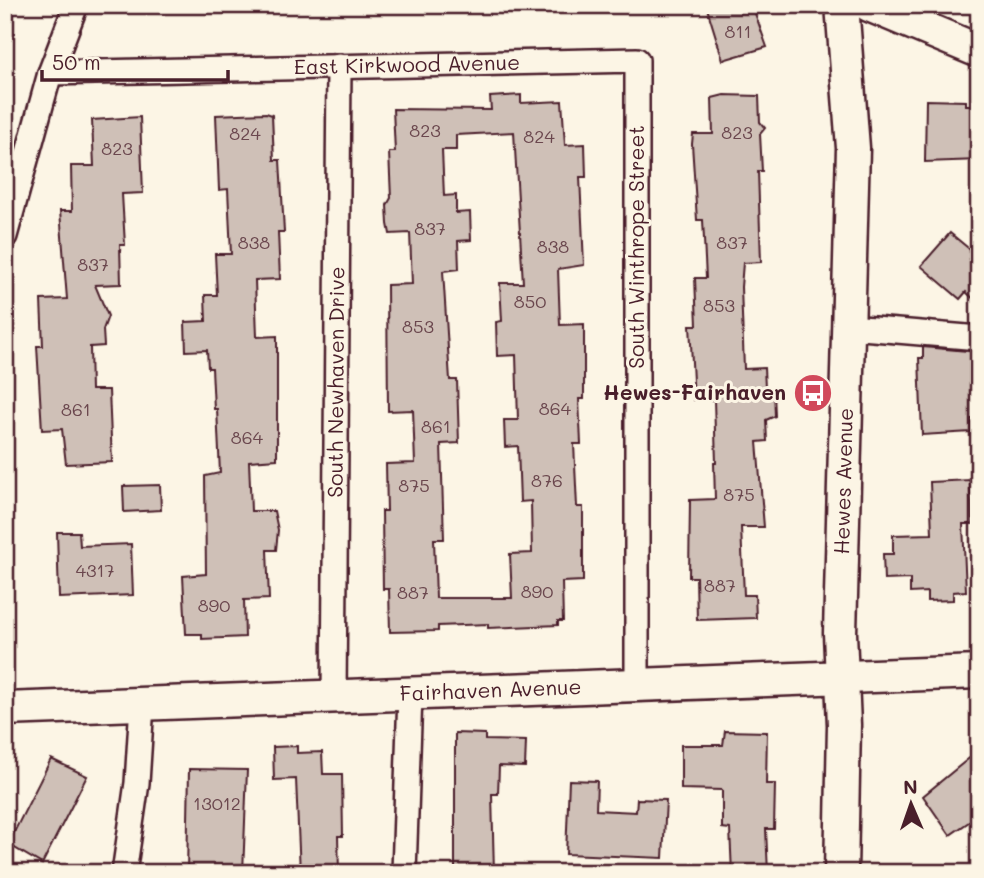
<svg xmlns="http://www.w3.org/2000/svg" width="984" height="878" font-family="Mali,sans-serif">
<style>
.building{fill:#cfc0b7;stroke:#4a1f2b;stroke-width:2;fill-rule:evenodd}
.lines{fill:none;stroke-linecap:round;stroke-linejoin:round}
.street-casing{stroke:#4a1f2b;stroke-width:28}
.secondary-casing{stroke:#4a1f2b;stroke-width:37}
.street{stroke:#fcf5e5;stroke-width:23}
.secondary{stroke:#fcf5e5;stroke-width:32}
.labels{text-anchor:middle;stroke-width:6;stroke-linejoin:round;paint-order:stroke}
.number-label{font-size:18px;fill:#6b474e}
.street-label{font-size:21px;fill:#4a1f2b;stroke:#fcf5e5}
.poi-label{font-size:21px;font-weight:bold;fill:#4a1f2b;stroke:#fcf5e5;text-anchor:end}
</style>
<rect width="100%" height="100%" fill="#fcf5e5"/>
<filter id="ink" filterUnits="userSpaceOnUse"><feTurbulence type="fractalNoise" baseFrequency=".0143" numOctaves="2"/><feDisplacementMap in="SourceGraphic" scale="14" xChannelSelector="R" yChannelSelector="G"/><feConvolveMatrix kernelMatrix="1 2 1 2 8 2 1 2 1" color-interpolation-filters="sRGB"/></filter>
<g filter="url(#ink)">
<!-- building -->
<g class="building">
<polygon points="706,5 752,5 767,47 723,60"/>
<path d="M521 95V103L562 101 565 145 585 144 586 177H580L584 265 558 269 560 325 584 324V399H579L581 444H574L577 507H583V581L562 582 563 621H558V625L488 628V624L438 626V631L390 632 389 589H383L382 511H387L386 464 415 463 413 410 388 411 387 285 412 284 410 233 390 234 388 224 387 205 391 198 389 152H395L393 109 491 110 490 97ZM514 132 523 283H500L502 321 496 322 497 356 516 355 518 420H504L505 447 518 446 520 502 531 501 532 553 510 554 512 598H436L434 539H444L441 444 459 443 457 380H450L443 271 459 269 458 241 471 240 470 212 456 213V195L444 196 442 150H456V135Z"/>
<polygon points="724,95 759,96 760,122 765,128 760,134 762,171 758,171 761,262 743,263 741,287 744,369 764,368 765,388 774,391 775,416 766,420 767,441 757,442 764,527 741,527 744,595 755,595 756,618 697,620 696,577 689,577 690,500 715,499 714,463 716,463 714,400 694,400 690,325 697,325 695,278 706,278 703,220 697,220 692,144 693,134 713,134 712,98"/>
<polygon points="926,100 966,101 966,105 979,105 979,160 925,162"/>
<polygon points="266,113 272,115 274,160 280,160 284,232 278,232 280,279 255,280 257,337 277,336 277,459 249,461 251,511 274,511 278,530 276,550 267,550 269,599 244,600 245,637 202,639 202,634 186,634 183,576 206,574 205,476 220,473 217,409 214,409 212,368 208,368 207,350 186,351 185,322 206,321 205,295 217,295 215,254 231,254 228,189 219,190 216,115"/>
<polygon points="140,117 143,193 122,194 125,245 120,245 121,284 95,285 108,316 103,330 104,346 90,347 91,390 109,390 112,462 66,464 62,429 42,430 37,346 43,346 41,300 67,299 60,211 72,211 71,166 94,166 92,120"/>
<polygon points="950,233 979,257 979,304 966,292 960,299 921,266"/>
<polygon points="923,347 979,352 979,419 971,419 971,432 922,435 919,358 923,358"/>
<polygon points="970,480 972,524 963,524 966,591 953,592 953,600 927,601 927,592 910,593 910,579 884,580 883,554 893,554 893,535 932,534 930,482"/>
<polygon points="160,485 161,510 124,512 123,486"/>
<polygon points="57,532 79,532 80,546 131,544 133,595 59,598"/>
<polygon points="725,731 767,732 766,784 775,784 774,829 766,829 768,873 732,873 730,829 722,828 722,790 681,789 681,745 723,745"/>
<polygon points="455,733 485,734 485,740 526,741 525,767 499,766 498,794 492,794 494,873 455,873"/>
<polygon points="297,746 297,753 322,752 323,774 342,774 343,836 338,836 339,873 300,873 296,779 274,780 273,747"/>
<polygon points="979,750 979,815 950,835 923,796"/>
<polygon points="51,759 87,776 42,864 8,844"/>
<polygon points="189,769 247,770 243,873 187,873"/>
<polygon points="569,780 597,781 596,810 636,812 637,799 666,800 663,858 566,854"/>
</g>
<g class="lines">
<!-- street casing -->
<g class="street-casing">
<g id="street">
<path id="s1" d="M50 73 637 60V686"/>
<polyline points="5,236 50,73 76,5"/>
<polyline points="850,327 979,338"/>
<path id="s2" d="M334 697 339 66"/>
<polyline points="124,873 137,783 142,704"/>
<polyline points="404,873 410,694"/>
</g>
</g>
<!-- secondary casing -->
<g class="secondary-casing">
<g id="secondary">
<polyline points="869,5 979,51"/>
<path id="s3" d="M5 709 979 672"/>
<path id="s4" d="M841 873 844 725 840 633 853 148 842 5"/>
</g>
</g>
<!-- street -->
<use href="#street" class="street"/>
<!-- secondary -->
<use href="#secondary" class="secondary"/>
</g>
</g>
<!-- icons -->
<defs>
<g id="bus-disc" transform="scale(2.0125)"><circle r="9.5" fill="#d1495b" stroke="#fcf5e5"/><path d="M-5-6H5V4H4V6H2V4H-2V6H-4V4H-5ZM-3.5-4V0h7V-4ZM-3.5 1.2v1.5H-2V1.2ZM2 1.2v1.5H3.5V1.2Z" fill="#fff"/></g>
</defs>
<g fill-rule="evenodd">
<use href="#bus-disc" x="813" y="393"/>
</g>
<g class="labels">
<!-- number labels -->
<g class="number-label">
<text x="738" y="38">811</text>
<text x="425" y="137">823</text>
<text x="737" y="139">823</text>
<text x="245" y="140">824</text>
<text x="539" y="143">824</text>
<text x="117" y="155">823</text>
<text x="430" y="235">837</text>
<text x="254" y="249">838</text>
<text x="732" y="249">837</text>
<text x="553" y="253">838</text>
<text x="93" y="271">837</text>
<text x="530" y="308">850</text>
<text x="719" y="312">853</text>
<text x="418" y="333">853</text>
<text x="555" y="415">864</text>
<text x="76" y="416">861</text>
<text x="436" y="433">861</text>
<text x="247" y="444">864</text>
<text x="547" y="487">876</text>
<text x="414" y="492">875</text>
<text x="739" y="501">875</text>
<text x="95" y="577">4317</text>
<text x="720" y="592">887</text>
<text x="537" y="598">890</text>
<text x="413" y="599">887</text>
<text x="214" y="612">890</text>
<text x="217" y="810">13012</text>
</g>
<!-- street labels -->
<g class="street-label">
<text dy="7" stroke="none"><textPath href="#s1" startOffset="357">East Kirkwood Avenue</textPath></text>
<text transform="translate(637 247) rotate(-90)" y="7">South Winthrope Street</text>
<text dy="7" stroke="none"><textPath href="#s2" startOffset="315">South Newhaven Drive</textPath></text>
<text dy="7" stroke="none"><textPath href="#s4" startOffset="392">Hewes Avenue</textPath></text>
<text dy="7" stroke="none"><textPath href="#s3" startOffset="486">Fairhaven Avenue</textPath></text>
</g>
<!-- poi labels -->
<g class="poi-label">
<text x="786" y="400">Hewes-Fairhaven</text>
</g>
</g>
<!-- margin -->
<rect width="984" height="878" fill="none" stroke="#fcf5e5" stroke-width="28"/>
<rect x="14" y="14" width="956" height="850" fill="none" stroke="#4a1f2b" stroke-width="2.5" filter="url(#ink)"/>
<!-- north arrow -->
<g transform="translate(911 804) rotate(358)" stroke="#fcf5e5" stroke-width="5" paint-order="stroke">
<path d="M0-5L12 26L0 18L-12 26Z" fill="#4a1f2b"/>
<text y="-10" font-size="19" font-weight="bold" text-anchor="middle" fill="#4a1f2b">N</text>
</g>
<!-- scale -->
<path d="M42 70v10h186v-10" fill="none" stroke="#4a1f2b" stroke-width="3.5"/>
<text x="52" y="70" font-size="21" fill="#4a1f2b" stroke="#fcf5e5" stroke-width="5" paint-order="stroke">50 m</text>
</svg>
